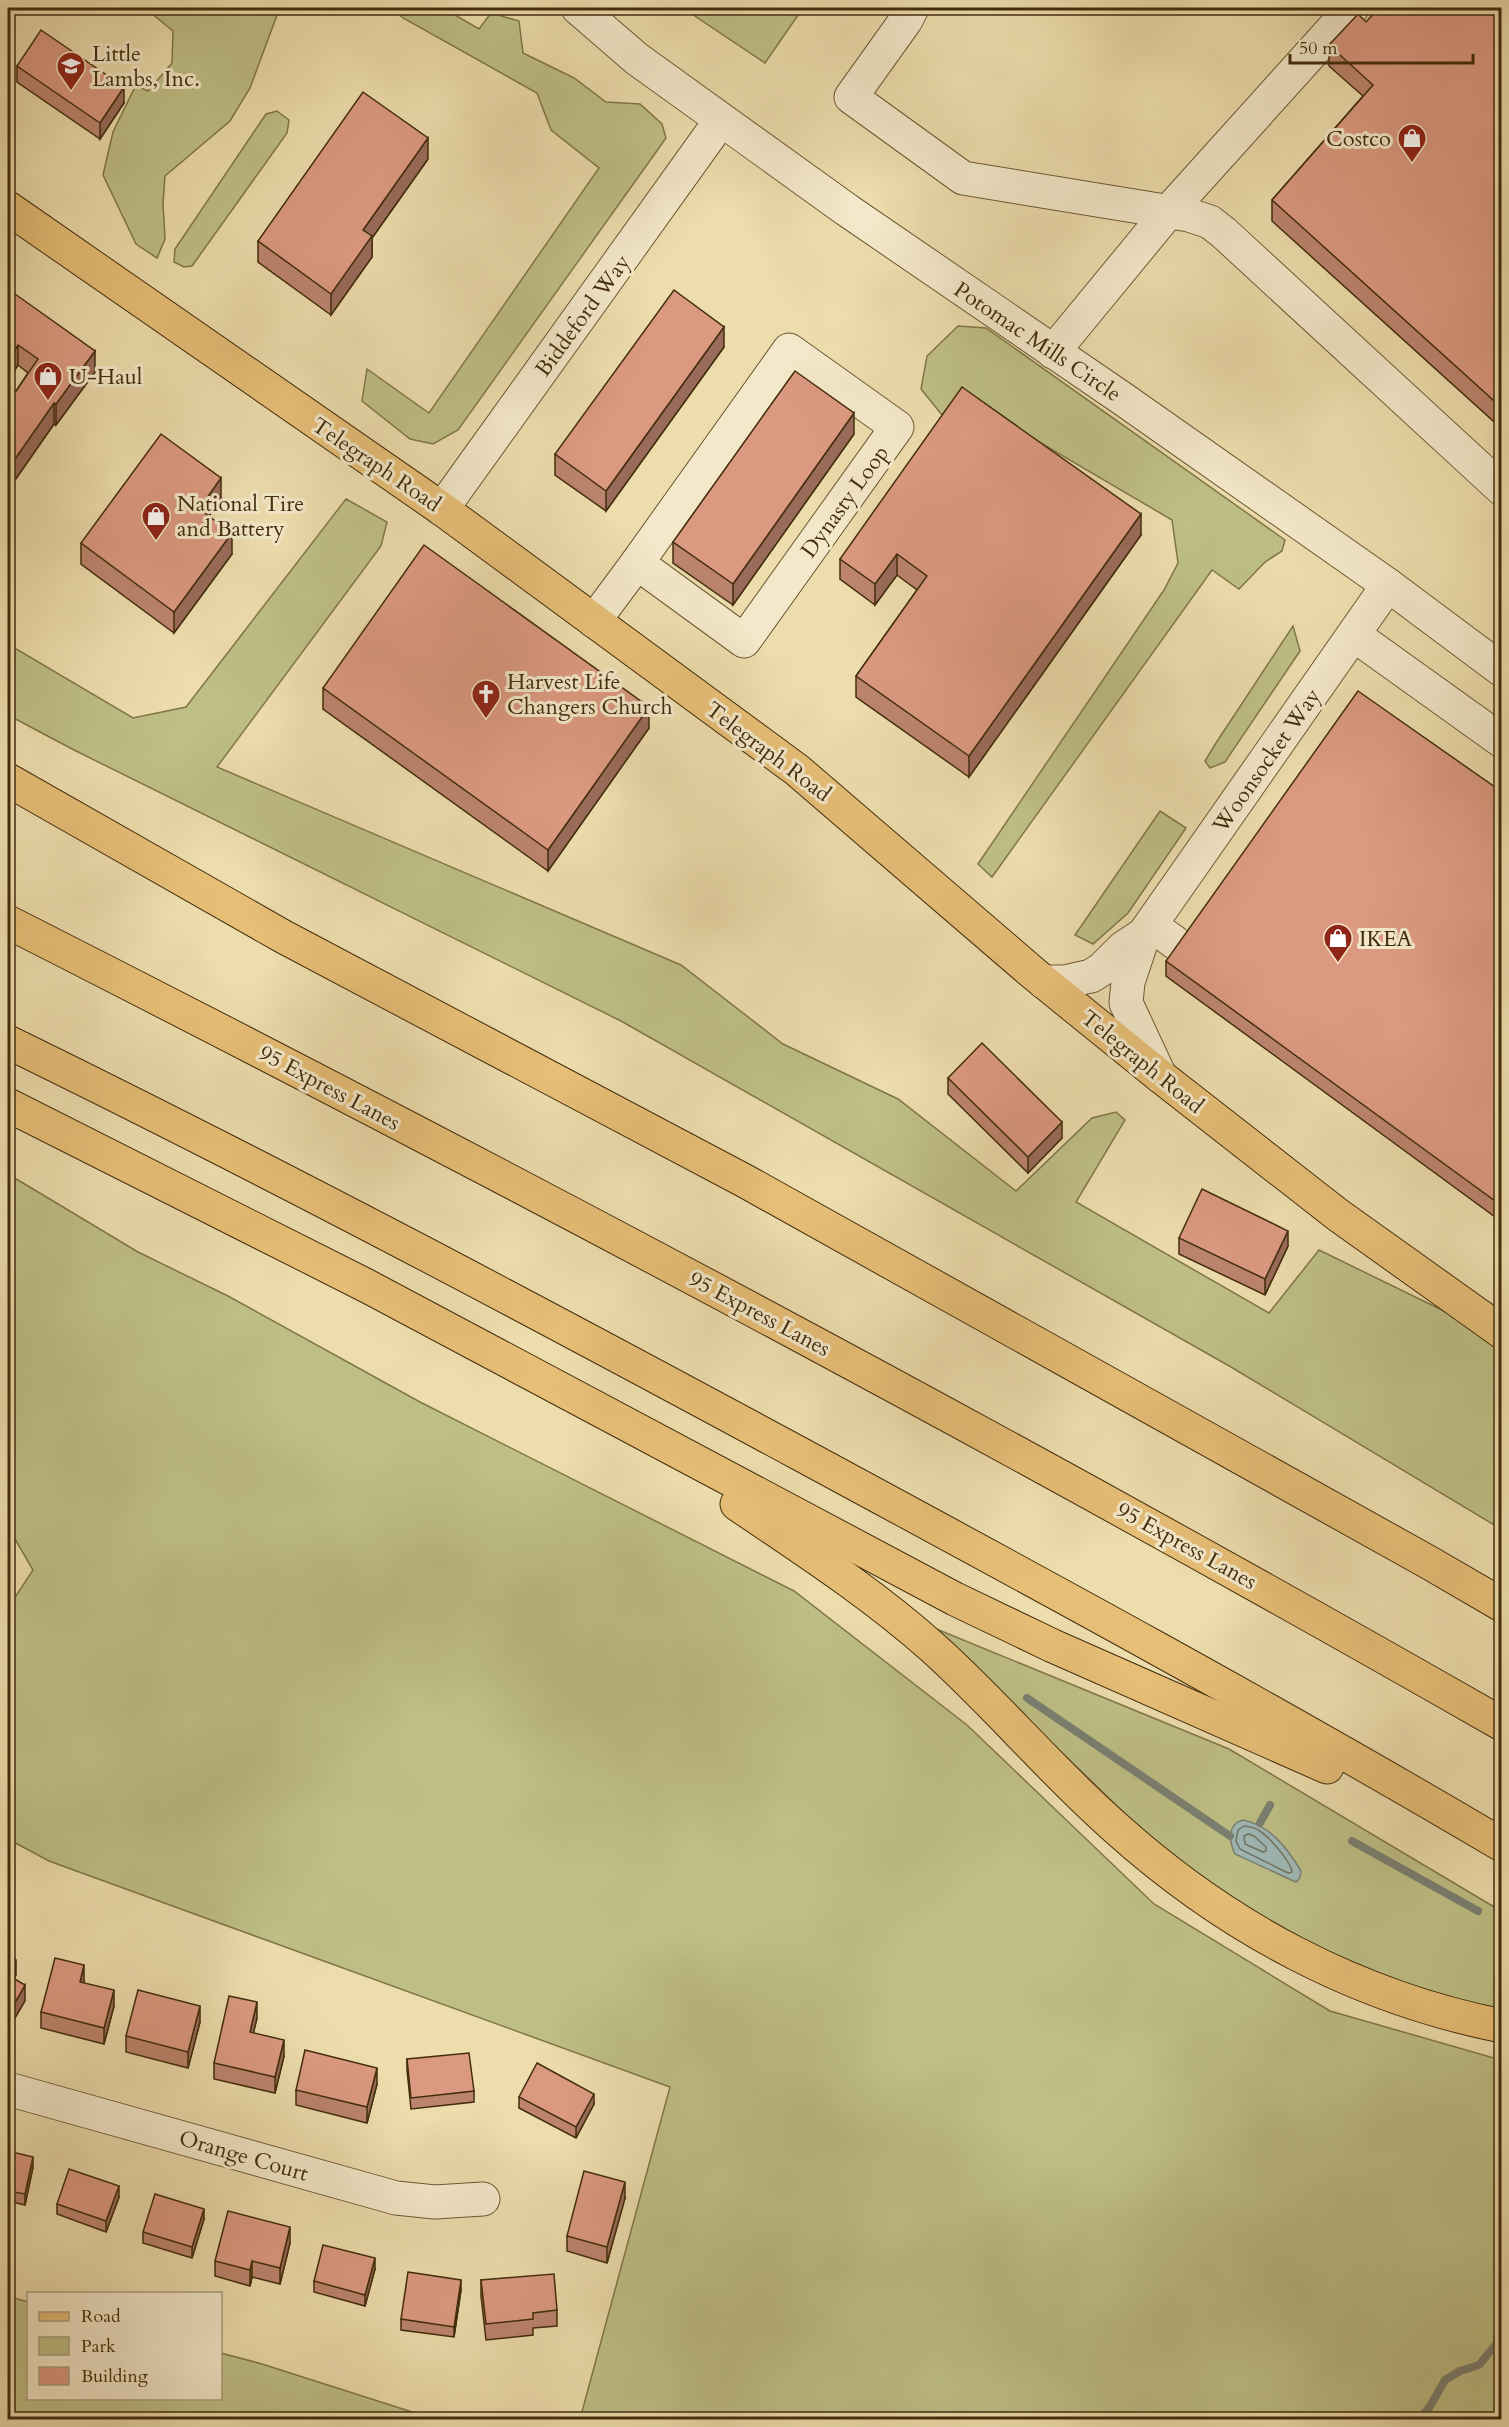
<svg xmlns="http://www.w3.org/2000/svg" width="1509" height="2427" font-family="Cardo,serif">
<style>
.green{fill:#bebf85;stroke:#807648;stroke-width:1.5}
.water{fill:#9fb8b6;stroke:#7a8072;stroke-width:1.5}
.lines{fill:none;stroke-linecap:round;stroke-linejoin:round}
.shore{stroke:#707261;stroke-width:1.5}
.stream{stroke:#7a8072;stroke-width:8}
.minor-casing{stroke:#6d5934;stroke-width:35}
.major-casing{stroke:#422d0c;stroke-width:35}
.highway-casing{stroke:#422d0c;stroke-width:35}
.minor{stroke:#f3e8c9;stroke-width:33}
.major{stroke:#e6be76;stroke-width:33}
.highway{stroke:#e6be76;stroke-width:33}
.wall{fill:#bc846f;stroke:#422d0c;stroke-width:1.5}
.shaded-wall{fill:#996b5a;stroke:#422d0c;stroke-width:1.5}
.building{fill:#db9981;stroke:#422d0c;stroke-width:1.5}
.labels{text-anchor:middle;stroke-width:6;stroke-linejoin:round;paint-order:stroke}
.poi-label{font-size:22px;fill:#422d0c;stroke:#f3e8c9;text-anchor:start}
.street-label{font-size:22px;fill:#422d0c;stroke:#f3e8c9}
</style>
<rect width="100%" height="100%" fill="#eddcac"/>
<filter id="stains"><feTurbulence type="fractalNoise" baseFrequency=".00333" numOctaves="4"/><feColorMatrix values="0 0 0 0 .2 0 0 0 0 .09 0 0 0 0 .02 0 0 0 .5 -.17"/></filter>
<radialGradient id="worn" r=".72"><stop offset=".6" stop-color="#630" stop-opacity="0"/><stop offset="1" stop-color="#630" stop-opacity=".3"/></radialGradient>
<!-- green -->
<g class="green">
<polygon points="145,8 188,8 191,9 193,8 278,8 277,15 250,88 230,121 165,176 163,203 165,239 157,258 136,244 103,175 113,132 136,85 148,91 172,63 173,31"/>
<polygon points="391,8 443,8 479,29 491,13 519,21 523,53 574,78 606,102 640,104 662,124 666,138 458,430 433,444 410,439 362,401 367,369 429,413 599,168 551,130 537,93 403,18"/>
<polygon points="683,8 803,8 765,63"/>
<polygon points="277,111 289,120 287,133 192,266 184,267 174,262 175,249 266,114"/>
<polygon points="958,326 986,328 1285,540 1282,551 1265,562 1239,589 1212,570 992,877 978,864 1164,590 1178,563 1172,520 1012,426 942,415 921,389 927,356"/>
<polygon points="346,499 387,522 381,546 217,767 681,965 783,1044 898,1099 1016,1191 1092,1118 1116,1112 1125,1120 1076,1202 1269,1313 1319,1250 1448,1313 1501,1350 1501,1529 1231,1367 621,1021 74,750 8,715 8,644 133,718 186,707"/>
<polygon points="1293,626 1300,651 1225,762 1210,768 1205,761 1216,743"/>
<polygon points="1160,811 1186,828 1128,913 1093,944 1075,935"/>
<polygon points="8,1174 138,1252 228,1296 420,1402 794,1591 967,1725 1154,1904 1330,2011 1501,2060 1501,2419 580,2419 670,2087 49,1861 8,1839 8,1608 33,1570 8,1527"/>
<polygon points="934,1628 1229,1749 1501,1911 1501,2009 1452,2001 1384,1975 1315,1946 1234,1900 1159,1847"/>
<polygon points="8,2296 28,2302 28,2398 220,2398 221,2353 262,2364 434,2419 8,2419"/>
</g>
<!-- water -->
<path class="water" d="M1243 1820C1270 1825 1288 1849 1301 1871L1300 1878 1296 1882 1235 1854C1229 1841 1227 1824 1243 1820Z"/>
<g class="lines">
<!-- shore -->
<g class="shore">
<path d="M1244 1826C1249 1827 1254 1827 1258 1830 1268 1835 1291 1862 1292 1872L1288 1873 1240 1849 1236 1841 1238 1830Z"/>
<polygon points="1248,1834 1254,1836 1266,1847 1266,1851 1263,1852 1245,1844 1244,1836"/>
</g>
<!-- stream -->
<g class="stream">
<polyline points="1027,1698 1230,1836"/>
<polyline points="1260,1823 1270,1805"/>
<polyline points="1352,1841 1478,1911"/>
<polyline points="1418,2420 1429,2408 1445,2380 1460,2371 1479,2365 1502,2337"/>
</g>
<!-- minor casing -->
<g class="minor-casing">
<g id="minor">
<polyline points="578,8 637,59 847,210 1123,399 1388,585 1502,670"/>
<polyline points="912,8 906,20 851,97 963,178 1189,215 1210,222 1224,233 1502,489"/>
<polygon points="789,350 897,427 744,641 637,563"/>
<polyline points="1053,352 1169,211 1352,8"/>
<polyline points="442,509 721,120"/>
<polyline points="594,621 637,563"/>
<polyline points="1354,635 1502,741"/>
<polyline points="1151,925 1185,950"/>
<polyline points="1044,982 1064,982 1091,976 1102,969 1123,948 1144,934"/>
<polyline points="1160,1076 1126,1003 1128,982 1144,934 1388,585"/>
<polyline points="8,2089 396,2198 435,2202 483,2199"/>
</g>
</g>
<!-- major casing -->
<g class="major-casing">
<polyline id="major" points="8,208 442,509 797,770 1033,973 1160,1076 1338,1215 1502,1332"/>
</g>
<!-- highway casing -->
<g class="highway-casing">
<g id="highway">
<polyline points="8,780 284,937 745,1181 1428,1562 1502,1605"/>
<path d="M8 922C512 1178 1011 1443 1502 1724"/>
<path d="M8 1042C276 1173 539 1313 802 1455 1037 1582 1272 1709 1502 1845"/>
<polyline points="8,1105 367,1286 955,1599 1053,1646 1327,1767"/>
<path d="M737 1504C803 1549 870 1592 931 1646 995 1703 1051 1771 1116 1828 1226 1927 1356 1997 1502 2026"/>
</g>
</g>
<!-- minor -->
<use href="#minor" class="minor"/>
<!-- major -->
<use href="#major" class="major"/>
<!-- highway -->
<use href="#highway" class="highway"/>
</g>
<!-- wall -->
<g class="wall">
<polygon points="1502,8 1502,429 1272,221 1272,200 1363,96 1329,66 1329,45 1366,22"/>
<polygon points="17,66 124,103 100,139 17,82"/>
<polygon points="428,159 372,238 372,257 331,315 258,262 258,241"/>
<polygon points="8,289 95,372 56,425 54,424 8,490 8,403 28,373 18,365 8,381"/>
<polygon points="724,347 606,511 555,475 555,454"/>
<polygon points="854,434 733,605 673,563 673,542"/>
<polygon points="221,499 209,516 232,554 174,633 81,564 81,543"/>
<polygon points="1141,535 969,777 856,697 856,676 917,590 897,575 875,605 840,579 840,559"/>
<polygon points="323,688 649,728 548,871 323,709"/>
<polygon points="1502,792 1502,1222 1166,976 1166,961"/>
<polygon points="948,1078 1062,1138 1028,1173 948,1094"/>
<polygon points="1179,1238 1288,1246 1265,1295 1179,1254"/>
<polygon points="84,1981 84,1983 114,2006 104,2044 41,2028 41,2012"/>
<polygon points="257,2018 253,2033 284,2056 275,2093 214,2079 214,2063"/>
<polygon points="200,2022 188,2068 126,2052 126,2036"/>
<polygon points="407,2059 474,2091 474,2102 411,2109 407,2070"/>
<polygon points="377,2084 367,2123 296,2105 296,2090"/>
<polygon points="519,2097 594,2104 576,2138 519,2108"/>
<polygon points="8,2151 33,2167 25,2205 8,2201"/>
<polygon points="119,2197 106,2232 57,2214 57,2204"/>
<polygon points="625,2198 607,2263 567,2251 567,2236"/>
<polygon points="204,2219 192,2258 143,2243 143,2232"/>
<polygon points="290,2243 280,2284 252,2277 250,2286 215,2276 215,2261"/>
<polygon points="375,2269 365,2306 314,2292 314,2281"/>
<polygon points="481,2280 557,2310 557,2326 533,2328 533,2335 486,2340 481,2296"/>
<polygon points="461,2290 454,2337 401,2330 401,2319"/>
</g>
<!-- shaded-wall -->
<g class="shaded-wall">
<polygon points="124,87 124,103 100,139 100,123"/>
<polygon points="428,138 428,159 372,238 372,257 331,315 331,294 363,230"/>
<polygon points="724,327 724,347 606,511 606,491"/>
<polygon points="18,345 18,365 8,381 8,360"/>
<polygon points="95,351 95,372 56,425 56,404"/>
<polygon points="54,403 54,424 8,490 8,469"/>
<polygon points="854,413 854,434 733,605 733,584"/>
<polygon points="221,478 221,499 199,530 199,509"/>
<polygon points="1141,514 1141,535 969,777 969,756"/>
<polygon points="232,533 232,554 174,633 174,612"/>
<polygon points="897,554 897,575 875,605 875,584"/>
<polygon points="649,707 649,728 548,871 548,850"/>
<polygon points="1062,1122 1062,1138 1028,1173 1028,1157"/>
<polygon points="1288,1231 1288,1246 1265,1295 1265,1279"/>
<polygon points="16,1960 16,1975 8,1990 8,1975"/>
<polygon points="84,1965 84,1981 80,1997 80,1982"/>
<polygon points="25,1985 25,2001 8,2030 8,2015"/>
<polygon points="114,1990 114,2006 104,2044 104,2028"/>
<polygon points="257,2002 257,2018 250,2048 250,2032"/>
<polygon points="200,2006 200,2022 188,2068 188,2052"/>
<polygon points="284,2040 284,2056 275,2093 275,2077"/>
<polygon points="377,2068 377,2084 367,2123 367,2107"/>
<polygon points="594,2094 594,2104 576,2138 576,2127"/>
<polygon points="33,2157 33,2167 25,2205 25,2194"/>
<polygon points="625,2182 625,2198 607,2263 607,2247"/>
<polygon points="119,2186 119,2197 106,2232 106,2221"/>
<polygon points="204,2209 204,2219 192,2258 192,2247"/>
<polygon points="290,2227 290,2243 280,2284 280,2268"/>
<polygon points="375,2258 375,2269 365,2306 365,2295"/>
<polygon points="252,2261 252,2277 250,2286 250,2270"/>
<polygon points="461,2280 461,2290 454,2337 454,2327"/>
</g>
<!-- building -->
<g class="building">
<polygon points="1379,8 1502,8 1502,408 1272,200 1373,85 1329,45 1358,14 1366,22"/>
<polygon points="41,30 124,87 100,123 17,66"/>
<polygon points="363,92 428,138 363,230 372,236 331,294 258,241"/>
<polygon points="8,289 95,351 56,404 54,403 8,469 8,403 38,359 18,345 8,360"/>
<polygon points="674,290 724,327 606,491 555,454"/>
<polygon points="795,371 854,413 733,584 673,542"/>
<polygon points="962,387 1141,514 969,756 856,676 927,576 897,554 875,584 840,559"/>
<polygon points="161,434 221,478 199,509 232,533 174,612 81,543"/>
<polygon points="424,545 649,707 548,850 323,688"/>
<polygon points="1358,691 1502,792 1502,1206 1166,961"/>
<polygon points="982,1043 1062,1122 1028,1157 948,1078"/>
<polygon points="1202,1189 1288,1231 1265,1279 1179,1238"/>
<polygon points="8,1954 16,1960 8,1975"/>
<polygon points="55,1958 84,1965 80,1982 114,1990 104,2028 41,2012"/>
<polygon points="8,1975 25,1985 8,2015"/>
<polygon points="138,1990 200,2006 188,2052 126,2036"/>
<polygon points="229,1996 257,2002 250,2032 284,2040 275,2077 214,2063"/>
<polygon points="305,2050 377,2068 367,2107 296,2090"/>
<polygon points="469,2053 474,2091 411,2098 407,2059"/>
<polygon points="537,2063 594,2094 576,2127 519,2097"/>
<polygon points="8,2151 33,2157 25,2194 8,2191"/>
<polygon points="69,2169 119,2186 106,2221 57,2204"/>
<polygon points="584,2171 625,2182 607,2247 567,2236"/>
<polygon points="155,2194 204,2209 192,2247 143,2232"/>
<polygon points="228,2211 290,2227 280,2268 252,2261 250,2270 215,2261"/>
<polygon points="323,2245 375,2258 365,2295 314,2281"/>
<polygon points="408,2272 461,2280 454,2327 401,2319"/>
<polygon points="554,2274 557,2310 533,2313 533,2319 486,2324 481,2280"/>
</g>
<!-- icons -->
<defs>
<g id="school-pin" transform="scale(1.5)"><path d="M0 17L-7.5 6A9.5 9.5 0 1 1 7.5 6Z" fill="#8f2418" stroke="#f3e8c9"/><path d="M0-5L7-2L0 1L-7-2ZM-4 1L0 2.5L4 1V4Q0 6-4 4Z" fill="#fff"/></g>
<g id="shop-pin" transform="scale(1.5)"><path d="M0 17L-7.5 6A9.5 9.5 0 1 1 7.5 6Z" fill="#8f2418" stroke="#f3e8c9"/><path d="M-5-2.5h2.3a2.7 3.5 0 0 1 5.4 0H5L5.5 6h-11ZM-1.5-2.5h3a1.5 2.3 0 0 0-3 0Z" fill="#fff"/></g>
<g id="church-pin" transform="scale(1.5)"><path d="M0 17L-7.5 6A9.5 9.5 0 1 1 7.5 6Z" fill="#8f2418" stroke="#f3e8c9"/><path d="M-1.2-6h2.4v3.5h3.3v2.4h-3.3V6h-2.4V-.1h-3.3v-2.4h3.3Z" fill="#fff"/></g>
</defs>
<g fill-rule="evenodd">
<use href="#school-pin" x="71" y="66"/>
<use href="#shop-pin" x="1412" y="138"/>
<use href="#shop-pin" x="48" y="376"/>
<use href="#shop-pin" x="156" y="516"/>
<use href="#church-pin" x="486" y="694"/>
<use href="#shop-pin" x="1338" y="938"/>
</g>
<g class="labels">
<!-- poi labels -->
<g class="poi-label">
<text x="92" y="61">Little<tspan x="92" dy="25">Lambs, Inc.</tspan></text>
<text x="1391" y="146" text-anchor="end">Costco</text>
<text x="69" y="384">U-Haul</text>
<text x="177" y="511">National Tire<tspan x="177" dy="25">and Battery</tspan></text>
<text x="507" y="689">Harvest Life<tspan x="507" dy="25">Changers Church</tspan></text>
<text x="1359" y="946">IKEA</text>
</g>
<!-- street labels -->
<g class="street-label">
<text transform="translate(582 315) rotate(-54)" y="8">Biddeford Way</text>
<text transform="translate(1038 341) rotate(34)" y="8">Potomac Mills Circle</text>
<text transform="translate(377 464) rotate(34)" y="8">Telegraph Road</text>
<text transform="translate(844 501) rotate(-54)" y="8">Dynasty Loop</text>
<text transform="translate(769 751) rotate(37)" y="8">Telegraph Road</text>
<text transform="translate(1266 760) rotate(-55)" y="8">Woonsocket Way</text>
<text transform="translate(1143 1061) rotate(39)" y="8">Telegraph Road</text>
<text transform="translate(330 1087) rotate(28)" y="8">95 Express Lanes</text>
<text transform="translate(760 1313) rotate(28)" y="8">95 Express Lanes</text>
<text transform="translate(1187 1545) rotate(29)" y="8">95 Express Lanes</text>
<text transform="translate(244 2155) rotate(16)" y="8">Orange Court</text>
</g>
</g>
<!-- margin -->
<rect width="1509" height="2427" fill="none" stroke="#eddcac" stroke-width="30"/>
<rect x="9" y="9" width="1491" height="2409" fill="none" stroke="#422d0c" stroke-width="3"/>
<rect x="15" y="15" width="1479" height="2397" fill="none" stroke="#422d0c" stroke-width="1.5"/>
<!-- legend -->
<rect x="27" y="2292" width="195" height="108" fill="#f3e8c9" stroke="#ac9d7d" stroke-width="1.5"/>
<rect x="39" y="2312" width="30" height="9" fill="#e6be76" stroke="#ac9d7d" stroke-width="1.5"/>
<text x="81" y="2322" font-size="18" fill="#422d0c">Road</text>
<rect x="39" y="2337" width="30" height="18" fill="#bebf85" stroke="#ac9d7d" stroke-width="1.5"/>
<text x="81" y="2352" font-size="18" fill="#422d0c">Park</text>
<rect x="39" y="2367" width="30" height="18" fill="#db9981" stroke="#ac9d7d" stroke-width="1.5"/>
<text x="81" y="2382" font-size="18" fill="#422d0c">Building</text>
<!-- scale -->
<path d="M1290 54v9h183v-9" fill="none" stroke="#422d0c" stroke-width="3"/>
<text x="1299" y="54" font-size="18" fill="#422d0c" stroke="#f3e8c9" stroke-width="4.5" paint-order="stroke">50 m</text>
<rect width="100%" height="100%" filter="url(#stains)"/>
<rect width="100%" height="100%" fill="url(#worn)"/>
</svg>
